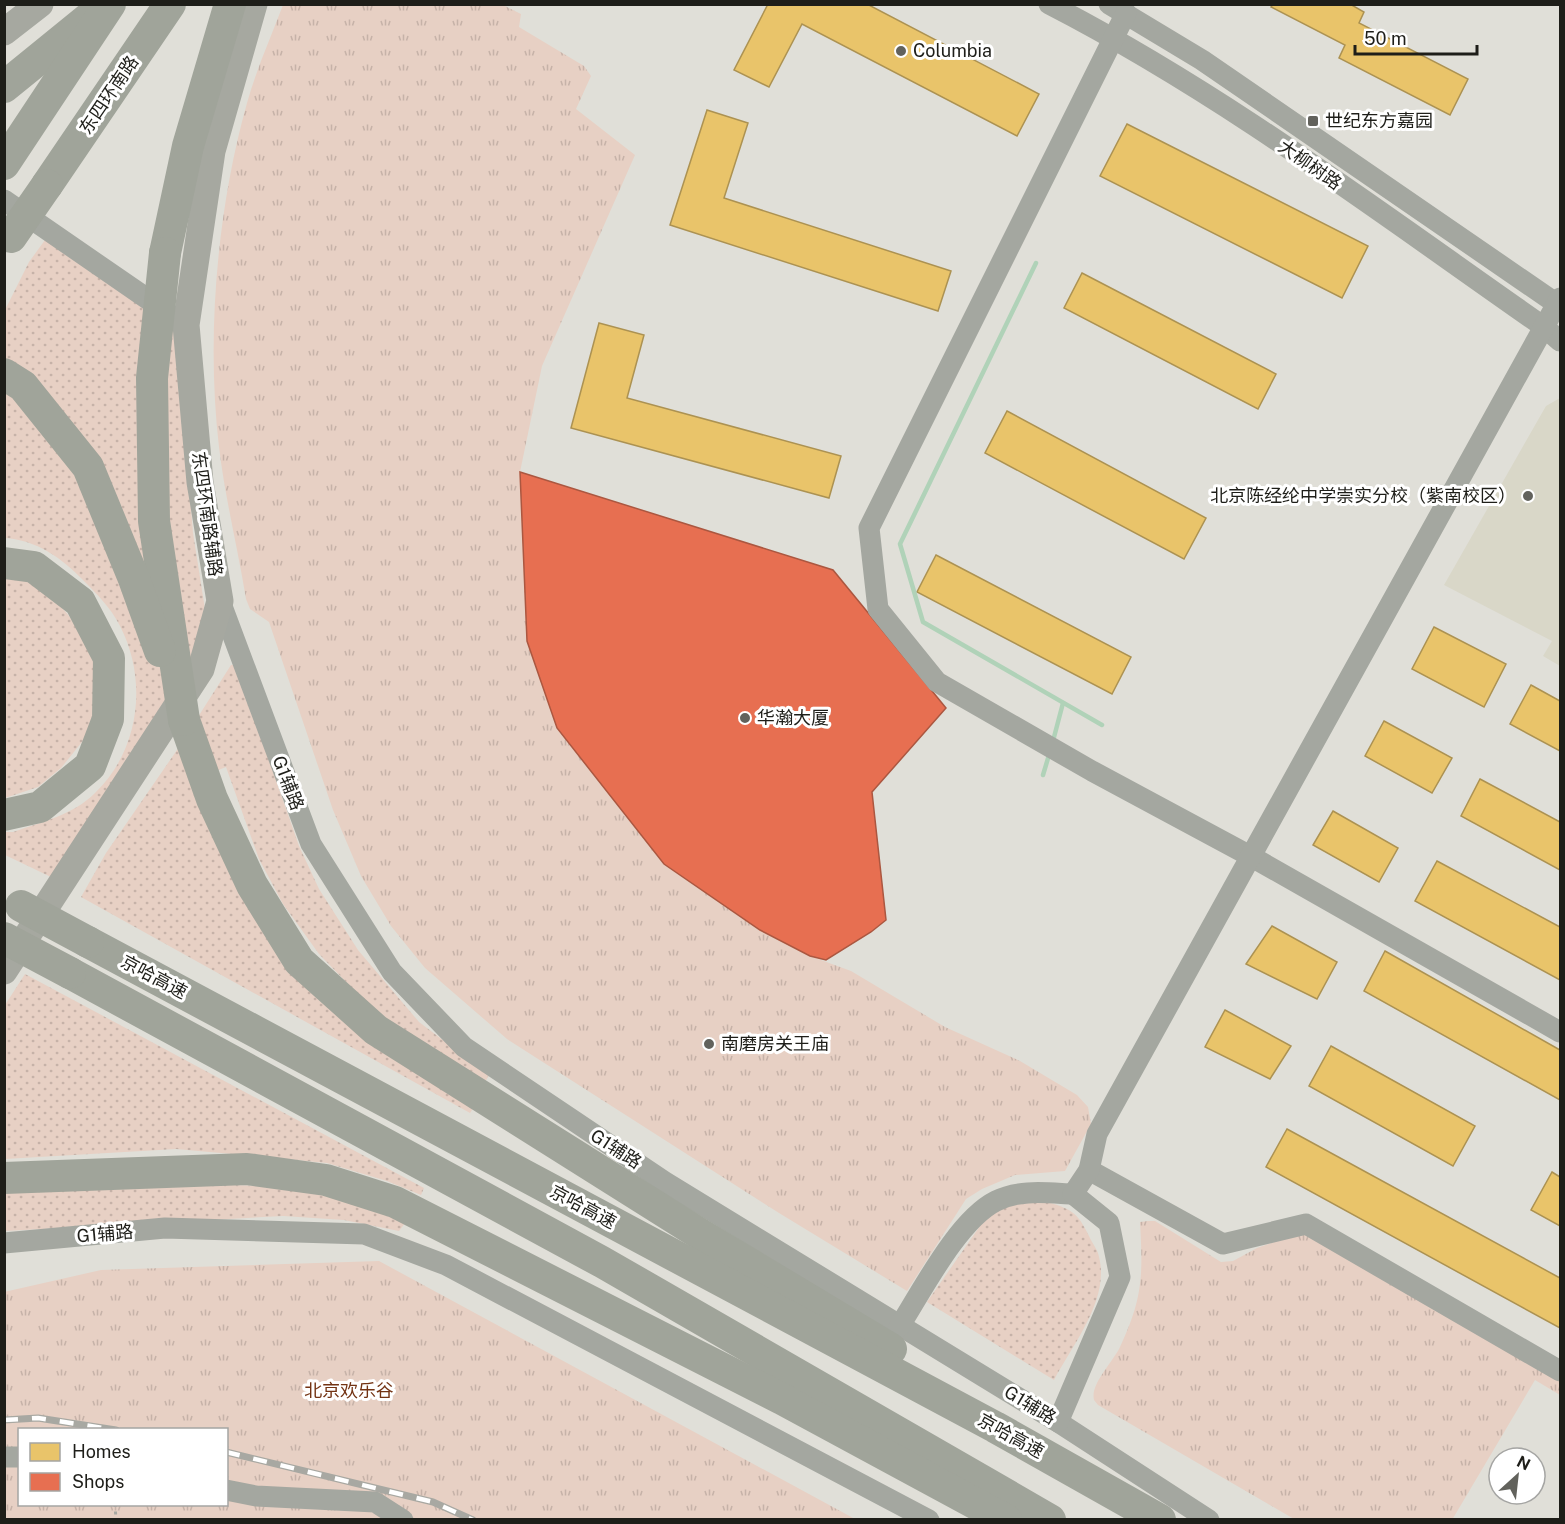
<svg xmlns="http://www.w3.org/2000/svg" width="1565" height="1524" font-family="'Public Sans','Noto Sans SC',sans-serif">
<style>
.built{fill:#d9d7c8}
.grass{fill:url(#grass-dots)}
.park{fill:url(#park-tufts);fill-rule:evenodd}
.homes{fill:#e9c46a;stroke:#ac9252;stroke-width:1.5}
.shops{fill:#e76f51;stroke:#ab5740;stroke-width:1.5}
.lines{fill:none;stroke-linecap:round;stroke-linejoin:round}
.stream{stroke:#b0d2b8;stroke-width:4.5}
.path{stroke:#a7a8a2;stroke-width:3;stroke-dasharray:3 4.5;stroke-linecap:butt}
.minor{stroke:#a4a7a0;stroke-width:21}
.major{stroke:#a6a8a0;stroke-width:27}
.highway{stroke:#a0a49a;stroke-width:32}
.rail-casing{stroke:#a8a8a2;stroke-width:7}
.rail{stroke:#fff;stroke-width:4.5;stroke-dasharray:14;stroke-linecap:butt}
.highway-bridge{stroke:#a0a49a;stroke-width:32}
.poi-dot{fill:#62625c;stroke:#fff;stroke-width:2}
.labels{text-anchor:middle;stroke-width:6;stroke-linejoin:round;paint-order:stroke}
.poi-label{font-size:18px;fill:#1e1e19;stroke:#fff;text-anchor:start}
.street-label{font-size:18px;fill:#1e1e19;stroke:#fff}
.park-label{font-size:18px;fill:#733313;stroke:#fff}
</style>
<defs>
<pattern id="grass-dots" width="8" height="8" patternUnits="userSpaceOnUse" patternTransform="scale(1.5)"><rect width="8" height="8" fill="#e7d0c4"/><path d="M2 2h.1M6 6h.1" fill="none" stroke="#c6b2a8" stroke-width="1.8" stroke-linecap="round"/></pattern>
<pattern id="park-tufts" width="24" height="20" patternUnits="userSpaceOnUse" patternTransform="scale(1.5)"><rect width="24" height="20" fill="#e7d0c4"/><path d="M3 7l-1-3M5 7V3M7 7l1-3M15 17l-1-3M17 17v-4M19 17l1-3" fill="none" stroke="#c6b2a8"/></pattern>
</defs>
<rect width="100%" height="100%" fill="#e0dfd8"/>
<!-- built -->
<polygon class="built" points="1560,398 1560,666 1543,656 1552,641 1444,585 1546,406"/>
<!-- grass -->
<g class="grass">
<path d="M45 240 145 306 177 335 193 533 207 622 201 649 53 878 5 855 4 832H13C42 822 73 815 95 793 140 750 148 680 120 626 111 608 96 593 83 580 62 558 36 540 5 538V310L29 262Z"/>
<polygon points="5,570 45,587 69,616 96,656 100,699 86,737 61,768 38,787 5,798"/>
<polygon points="231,665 236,665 299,846 319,889 358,950 419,1022 489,1075 483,1086 379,1016 319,954 283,904 259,859 226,767 198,778 265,922 474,1107 470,1113 81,897 106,853 177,750"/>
<polygon points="25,974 424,1188 421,1195 387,1181 327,1163 255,1156 176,1149 5,1159 5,1005"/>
<polygon points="201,1184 267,1186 347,1199 408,1219 399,1231 344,1220 283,1216 5,1231 5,1190"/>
<path d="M1044 1201C1071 1209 1077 1211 1089 1236 1092 1243 1098 1250 1099 1257 1110 1299 1073 1344 1054 1380L927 1302 987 1216 1005 1205Z"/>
</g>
<!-- park -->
<g class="park">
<path d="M283 5H503L521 14 519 27 584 66 591 76 576 109 635 155 542 366 520 472 527 641 557 728 664 864 810 956 851 971 945 1027 1020 1061 1077 1095 1088 1107 1091 1124 1065 1171 1015 1175 982 1189 966 1199 907 1291 779 1213 507 1039 425 968 391 926 361 876 333 810 269 622 250 609 246 599C238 549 225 498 219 447 206 337 217 210 247 103 256 70 271 37 283 5Z"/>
<path d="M1148 1221H1155L1221 1262 1233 1261 1257 1248 1306 1231 1560 1375V1395L1535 1380 1452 1520 1294 1519 1098 1405 1094 1400C1090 1384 1113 1362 1120 1347 1143 1298 1143 1275 1140 1222Z"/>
<path d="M379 1261 855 1519H5L4 1292 101 1270ZM20 1430H226V1504H20Z"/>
</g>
<!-- homes -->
<g class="homes">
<polygon points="768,4 867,4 1039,94 1017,136 802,24 769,87 734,70"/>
<polygon points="1273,4 1350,4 1364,12 1359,23 1468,79 1450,115 1339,58 1345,45 1271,7"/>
<polygon points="707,110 748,123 724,198 951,271 938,311 670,225"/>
<polygon points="1127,124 1368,246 1342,298 1100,176"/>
<polygon points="1082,273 1276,374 1258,409 1064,308"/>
<polygon points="599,323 644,335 627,398 841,456 829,498 571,428"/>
<polygon points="1007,411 1206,518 1184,559 985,453"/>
<polygon points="936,555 1131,657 1112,694 917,592"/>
<polygon points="1434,627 1506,664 1484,707 1412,669"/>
<polygon points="1531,685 1560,701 1560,751 1510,724"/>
<polygon points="1384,721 1452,758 1432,793 1365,756"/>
<polygon points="1480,779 1560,822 1560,870 1461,816"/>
<polygon points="1333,811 1398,848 1379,882 1313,845"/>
<polygon points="1437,861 1560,927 1560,980 1415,901"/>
<polygon points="1272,926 1337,962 1317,999 1246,964"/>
<polygon points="1385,951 1560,1050 1560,1100 1364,991"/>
<polygon points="1225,1010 1291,1046 1270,1079 1205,1047"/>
<polygon points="1331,1046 1475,1126 1453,1166 1309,1086"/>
<polygon points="1287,1129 1560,1278 1560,1328 1266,1167"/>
<polygon points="1552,1172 1560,1177 1560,1226 1531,1210"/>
</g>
<!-- shops -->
<polygon class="shops" points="520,472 833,570 946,708 872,792 886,920 871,932 826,960 810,956 760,930 664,864 557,728 527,641"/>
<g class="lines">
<!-- stream -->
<g class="stream">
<polyline points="1036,263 900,544 923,622 1102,725"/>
<polyline points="1053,741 1063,703"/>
<polyline points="1043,775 1049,755"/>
</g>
<!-- path -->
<polyline class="path" points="115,1504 116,1520"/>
<!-- minor -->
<g class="minor">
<path d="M1049 4C1224 94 1383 215 1544 327L1560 341"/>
<polyline points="1109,4 1202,60 1560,306"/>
<polyline points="1126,13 869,528 878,609 937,682 1092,771 1252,857 1560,1032"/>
<polyline points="4,200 168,313"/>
<polyline points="220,601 311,844 392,972 464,1047 665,1182 1058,1422 1209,1520"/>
<polyline points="1089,1170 1223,1244 1306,1224 1560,1371"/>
<polyline points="4,1243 165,1228 364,1234 446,1265 929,1520"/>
<path d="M899 1327C922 1291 958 1220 996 1201 1019 1189 1048 1193 1073 1194"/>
<polyline points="1058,1422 1120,1277 1109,1223 1073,1194 1089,1170 1097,1134 1560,298"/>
<polyline points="4,1457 20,1457"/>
<polyline points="226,1490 256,1496 375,1502 403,1520"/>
</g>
<!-- major -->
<g class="major">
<polyline points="4,32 40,4"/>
<polyline points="4,971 201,669 220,601 200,482 186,325 212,151 254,4"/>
</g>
<!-- highway -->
<g class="highway">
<polyline points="4,87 94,14"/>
<polyline points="4,164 110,4"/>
<polyline points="47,185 170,4"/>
<polyline points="165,253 188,146 230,4"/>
<polyline points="4,563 34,567 80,602 109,658 108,719 90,766 40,807 4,815"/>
<polyline points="184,720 212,799 252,885 299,961 376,1030 700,1234 891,1349"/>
<polyline points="88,942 995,1427 1160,1520"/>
<polyline points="70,973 602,1262 1050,1520"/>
<polyline points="4,1178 247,1169 326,1180 395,1202 782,1399 1006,1520"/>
</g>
<!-- rail casing -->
<g class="rail-casing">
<g id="rail">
<polyline points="4,1420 38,1418 116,1430"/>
<polyline points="226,1452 433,1502 473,1520"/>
</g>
</g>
<!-- rail -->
<use href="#rail" class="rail"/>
<!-- highway-bridge -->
<g class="highway-bridge">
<polyline points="11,237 47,185"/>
<polyline points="165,253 152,378 154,521 184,720"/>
<polyline points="4,374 23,386 88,467 134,579 160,651"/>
<polyline points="21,906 88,942"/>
<polyline points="4,938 70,973"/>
</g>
</g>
<!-- markers -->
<g class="poi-dot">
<circle cx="901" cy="51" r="6"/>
<rect x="1307" y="115" width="12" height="12" rx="3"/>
<circle cx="1528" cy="496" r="6"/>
<circle cx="745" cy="718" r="6"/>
<circle cx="709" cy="1044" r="6"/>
</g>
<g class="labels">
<!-- poi labels -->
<g class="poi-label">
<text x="913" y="57">Columbia</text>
<text x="1325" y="127">世纪东方嘉园</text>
<text x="1516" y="502" text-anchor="end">北京陈经纶中学崇实分校（紫南校区）</text>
<text x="757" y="724">华瀚大厦</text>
<text x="721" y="1050">南磨房关王庙</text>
</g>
<!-- street labels -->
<g class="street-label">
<text transform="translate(109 95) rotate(-56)" y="6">东四环南路</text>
<text transform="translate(1310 165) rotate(35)" y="6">大柳树路</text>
<text transform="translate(207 514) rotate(82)" y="6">东四环南路辅路</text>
<text transform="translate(288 783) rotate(69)" y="6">G1辅路</text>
<text transform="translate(154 977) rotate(28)" y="6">京哈高速</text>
<text transform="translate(616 1149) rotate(33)" y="6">G1辅路</text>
<text transform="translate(583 1207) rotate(28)" y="6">京哈高速</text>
<text transform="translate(105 1234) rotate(-5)" y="6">G1辅路</text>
<text transform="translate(1030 1405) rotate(31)" y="6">G1辅路</text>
<text transform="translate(1011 1436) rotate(29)" y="6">京哈高速</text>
</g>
<!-- park labels -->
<g class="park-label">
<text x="349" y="1397">北京欢乐谷</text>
</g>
</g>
<!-- border -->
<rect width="1565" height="1524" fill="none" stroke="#1e1e19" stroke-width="12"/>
<!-- legend -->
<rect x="18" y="1428" width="210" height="78" fill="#ffffff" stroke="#a5a5a3" stroke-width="1.5"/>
<rect x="30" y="1443" width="30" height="18" fill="#e9c46a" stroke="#a5a5a3" stroke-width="1.5"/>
<text x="72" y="1458" font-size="18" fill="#1e1e19">Homes</text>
<rect x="30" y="1473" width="30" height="18" fill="#e76f51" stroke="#a5a5a3" stroke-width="1.5"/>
<text x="72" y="1488" font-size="18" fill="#1e1e19">Shops</text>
<!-- north arrow -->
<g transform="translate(1517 1476) rotate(27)"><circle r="28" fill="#ffffff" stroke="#a5a5a3" stroke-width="1.5"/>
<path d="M0-4.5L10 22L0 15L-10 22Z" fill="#62625c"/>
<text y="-9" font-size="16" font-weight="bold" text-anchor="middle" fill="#1e1e19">N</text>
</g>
<!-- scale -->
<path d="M1355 45v9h122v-9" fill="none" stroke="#1e1e19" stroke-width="3"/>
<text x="1364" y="45" font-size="18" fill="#1e1e19" stroke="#ffffff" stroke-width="4.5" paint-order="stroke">50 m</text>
</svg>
